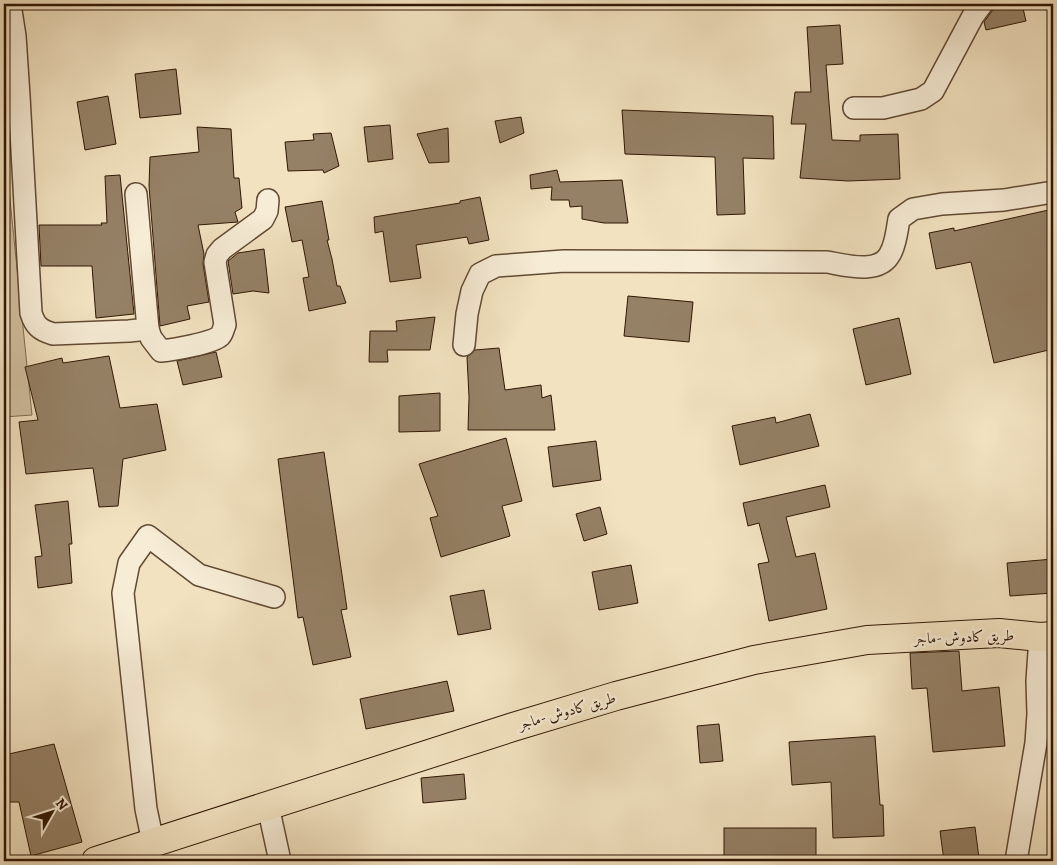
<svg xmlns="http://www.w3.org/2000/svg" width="1057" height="865" font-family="Alegreya,Amiri,serif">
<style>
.green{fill:#d1bfa0;stroke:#816b52}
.building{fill:#958166;stroke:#311704}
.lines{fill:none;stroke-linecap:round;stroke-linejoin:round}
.street-casing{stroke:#614a33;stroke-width:24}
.highway-casing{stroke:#311704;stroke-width:30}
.street{stroke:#f7ecd6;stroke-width:21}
.highway{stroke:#f2e2c0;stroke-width:28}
.labels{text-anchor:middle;stroke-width:5;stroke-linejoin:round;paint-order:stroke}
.street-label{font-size:15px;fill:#311704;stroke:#f7ecd6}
</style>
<rect width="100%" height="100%" fill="#f2e2c0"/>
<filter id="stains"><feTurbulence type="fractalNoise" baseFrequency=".004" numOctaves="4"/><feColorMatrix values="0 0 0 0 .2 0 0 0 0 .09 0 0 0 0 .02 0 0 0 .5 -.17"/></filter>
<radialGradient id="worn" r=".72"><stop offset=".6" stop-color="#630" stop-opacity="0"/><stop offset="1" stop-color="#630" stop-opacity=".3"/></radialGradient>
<!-- green -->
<polygon class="green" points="4,141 32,415 4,417"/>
<!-- building -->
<g class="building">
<polygon points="994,4 1022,4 1026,21 986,30 984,22 992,11"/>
<polygon points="840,25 843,64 826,65 832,140 860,141 860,135 898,134 900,179 848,181 800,178 806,124 791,124 795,92 811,92 807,27"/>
<polygon points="176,69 181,114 140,118 135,74"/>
<polygon points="108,96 116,144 85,150 77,102"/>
<polygon points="622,110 773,116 774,159 743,158 745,214 717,215 715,157 625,154"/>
<polygon points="521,117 524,133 500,143 495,121"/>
<polygon points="390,125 393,159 368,162 364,127"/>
<polygon points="197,127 231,129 234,178 239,178 242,208 235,212 238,222 198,225 204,254 203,264 209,302 187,306 190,319 160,326 149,186 150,157 199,152"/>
<polygon points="448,128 449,162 429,163 417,134"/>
<polygon points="331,133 339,166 324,173 323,170 288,171 285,142 314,140 313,134"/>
<polygon points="557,170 560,182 622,180 628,223 604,223 582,219 582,206 570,207 569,200 551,200 552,187 531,189 530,175"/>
<polygon points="120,175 134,314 96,318 92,266 41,266 39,225 102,225 101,223 107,223 105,176"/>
<polygon points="480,197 489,240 469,244 467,237 416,245 421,278 390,282 383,231 375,233 374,217 460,203 460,201"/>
<polygon points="322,201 329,240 327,240 332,259 337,286 340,286 346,303 309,311 303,278 309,277 302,240 292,242 285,207"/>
<polygon points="1053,209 1053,349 994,363 971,262 936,269 929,233 954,228 954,231"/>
<polygon points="264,249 269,293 253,291 233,294 228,261 238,253"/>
<polygon points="628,296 693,302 689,342 624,336"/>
<polygon points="435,317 430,350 387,350 388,362 369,362 370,331 397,331 396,321"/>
<polygon points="899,318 911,374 866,385 853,329"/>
<polygon points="499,348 505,390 541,385 542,398 551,395 555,430 468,430 469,397 467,357 475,350"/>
<polygon points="216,352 222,377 183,385 177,361"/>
<polygon points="109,356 120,408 157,404 166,450 123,459 118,506 99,507 93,468 26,474 19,422 38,420 25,367 62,358 63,363"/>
<polygon points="440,393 440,431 399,432 399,396"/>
<polygon points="810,414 819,446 740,465 732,426 775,417 776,423"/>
<polygon points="506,438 522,501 502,506 510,536 441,557 430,518 438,516 419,464"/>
<polygon points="596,441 601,480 553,487 548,447"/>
<polygon points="324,452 347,609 341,610 351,657 313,665 303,617 298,618 278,459"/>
<polygon points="825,485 830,507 786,517 796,557 815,553 827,609 769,621 758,564 769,562 759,523 748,526 743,503"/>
<polygon points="68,501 72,544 69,544 72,583 38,588 35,557 42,556 35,505"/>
<polygon points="600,507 607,534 584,541 576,514"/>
<polygon points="1053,559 1053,593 1010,596 1007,563"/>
<polygon points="631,565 638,603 599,610 592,572"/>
<polygon points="484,590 491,629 458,635 450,596"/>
<polygon points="959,651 962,691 999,687 1005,746 933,752 927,688 912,689 910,653"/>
<polygon points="447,681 454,711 366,729 360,699"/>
<polygon points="719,724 723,761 700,763 697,726"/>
<polygon points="875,736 880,805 883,805 884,836 833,838 831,782 792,785 789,742"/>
<polygon points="54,744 82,842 31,856 19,802 4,802 4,755"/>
<polygon points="464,774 466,799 423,803 421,778"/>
<polygon points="975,827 979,858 944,861 940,831"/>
<rect x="724" y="828" width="92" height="33"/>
</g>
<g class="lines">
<!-- street casing -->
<g class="street-casing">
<g id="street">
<path d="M10 4 15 36 19 96 31 313C35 326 40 330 53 334L129 331 148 329 136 194"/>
<polyline points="854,108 883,108 921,99 933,91 973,16 982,4"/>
<path d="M148 329 151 338 161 351C173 350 212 343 220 336 223 333 223 329 225 325L215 262 217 255 222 249 263 219 267 211 268 200"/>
<path d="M464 345 467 314 472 291 480 274 496 266 564 261 827 262C845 265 879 275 890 254 896 244 897 230 899 219L913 209 942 204 1004 200 1053 192"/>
<polyline points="268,806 280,861"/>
<polyline points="153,842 146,809 123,593 129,563 148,536 199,575 274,597"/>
<polyline points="1016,861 1036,743 1038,714 1037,681 1040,637"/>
</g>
</g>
<!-- highway casing -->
<g class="highway-casing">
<polyline id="highway" points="96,861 513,727 616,696 754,660 867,640 999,633 1040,637 1053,636"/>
</g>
<!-- street -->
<use href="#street" class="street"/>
<!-- highway -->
<use href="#highway" class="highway"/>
</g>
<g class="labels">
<!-- street labels -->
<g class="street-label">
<text transform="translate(964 637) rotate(-2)" y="5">طريق كادوش -ماجر</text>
<text transform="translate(567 711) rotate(-16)" y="5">طريق كادوش -ماجر</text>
</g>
</g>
<!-- margin -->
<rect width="1057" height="865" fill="none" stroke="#f2e2c0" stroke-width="20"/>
<rect x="5" y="5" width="1047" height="855" fill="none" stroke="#311704" stroke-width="2.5"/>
<rect x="10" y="10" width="1037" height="845" fill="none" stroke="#311704"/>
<!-- north arrow -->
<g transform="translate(52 812) rotate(51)" stroke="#f7ecd6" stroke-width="4" paint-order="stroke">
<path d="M0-4L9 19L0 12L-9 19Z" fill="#311704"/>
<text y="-8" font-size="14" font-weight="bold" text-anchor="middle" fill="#311704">N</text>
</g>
<rect width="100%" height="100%" filter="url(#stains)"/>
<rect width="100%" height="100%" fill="url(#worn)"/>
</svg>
